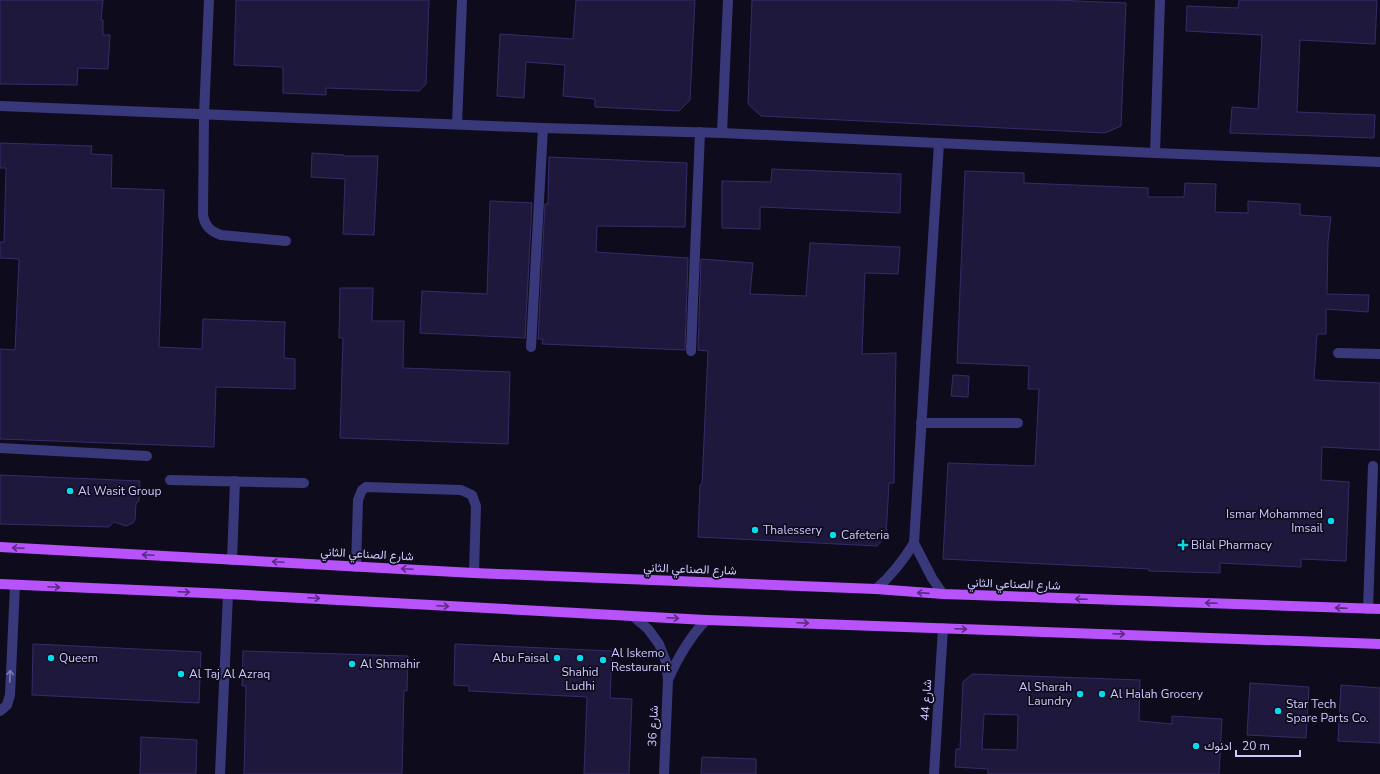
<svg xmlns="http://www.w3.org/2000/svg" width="1380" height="774" font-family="'Nunito Sans',Vazirmatn,sans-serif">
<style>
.building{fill:#1f183d;stroke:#362b68;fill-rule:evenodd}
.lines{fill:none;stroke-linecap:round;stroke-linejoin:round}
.minor{stroke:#39387a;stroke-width:10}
.major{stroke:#b852fb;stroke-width:10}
.oneway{stroke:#5a2c80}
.oneway2{stroke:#7c79b5}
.poi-dot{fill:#06daec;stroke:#0e0c1c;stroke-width:1.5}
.labels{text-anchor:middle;stroke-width:3.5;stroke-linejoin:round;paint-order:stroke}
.poi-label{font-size:12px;fill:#cdc8fe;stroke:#0e0c1c;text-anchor:start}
.street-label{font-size:12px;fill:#cdc8fe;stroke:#0e0c1c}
</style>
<rect width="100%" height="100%" fill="#0e0c1c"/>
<!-- building -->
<g class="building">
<polygon points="0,0 103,0 101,20 103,20 103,35 110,35 108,69 78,68 77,85 0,84"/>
<polygon points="236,0 429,0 426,84 419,91 326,88 326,95 283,93 283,67 234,65"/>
<polygon points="576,0 695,0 690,100 679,111 595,107 595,99 563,96 565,65 526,62 524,98 497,96 500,34 573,39"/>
<polygon points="752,0 1053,0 1126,3 1121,126 1105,133 761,116 748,104"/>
<polygon points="1239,0 1377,0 1375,44 1300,40 1297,112 1375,115 1374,138 1230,133 1232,107 1258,109 1262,35 1186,31 1187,6 1238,8"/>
<polygon points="0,143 92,146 91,154 112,155 111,188 164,190 159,347 202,349 203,319 285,322 284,358 295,359 295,389 216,387 214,447 0,439 0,349 15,350 19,259 0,258 0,242 4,242 6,168 0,168"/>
<polygon points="312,153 344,155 344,156 378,156 374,235 343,234 345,179 311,177"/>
<polygon points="549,157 687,163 685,227 597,226 596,252 688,258 685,350 542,344 543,339 538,339 545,204 548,204"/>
<polygon points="772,169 901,174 900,213 760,207 760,229 722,228 722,181 771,182"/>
<polygon points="965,171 1024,173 1024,183 1148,188 1148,197 1184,197 1185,183 1216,184 1215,212 1248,213 1248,201 1300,204 1300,215 1331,217 1328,241 1327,294 1369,295 1368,312 1326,309 1326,334 1317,334 1314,380 1380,383 1380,450 1322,447 1321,480 1349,482 1346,561 1301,559 1301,567 1220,563 1220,573 1149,571 1149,569 943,559 948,463 1035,466 1039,389 1028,389 1029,366 957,363"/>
<polygon points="490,201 532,203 525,338 420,333 422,291 487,294"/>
<polygon points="810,243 900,247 898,274 865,273 862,354 896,353 894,483 889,483 886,536 877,546 698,537 700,485 702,485 708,351 698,350 701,259 753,263 750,294 806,296"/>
<polygon points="340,288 373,288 372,321 404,321 403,368 510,372 508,444 340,438 343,338 339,338"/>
<polygon points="953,375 969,376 968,397 951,396"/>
<polygon points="0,475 140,481 139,501 136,504 135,520 133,523 126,526 114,522 109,527 0,524"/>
<polygon points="33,644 201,652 199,703 32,695"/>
<polygon points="455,644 612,651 610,698 632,699 629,774 584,774 587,697 469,691 469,686 454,685"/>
<polygon points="243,651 408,656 407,691 404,690 402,774 244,774 246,686 242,686"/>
<path d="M972 674 1140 680 1139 721 1172 724V716L1222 719 1219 774H988V769L955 767 956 749H960L963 682ZM984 714 1018 715 1017 750 982 749Z"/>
<polygon points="1250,683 1309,687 1306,738 1247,735"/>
<polygon points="1341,685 1380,688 1380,743 1338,741"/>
<polygon points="141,737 197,740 196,774 140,774"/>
<polygon points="702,757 756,759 756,774 701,774"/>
</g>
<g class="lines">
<!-- minor -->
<g class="minor">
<path d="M209 0 204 115 203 215C205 226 210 231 221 235L286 241"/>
<polyline points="0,106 543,128 722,133 1155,153 1380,162"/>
<polyline points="457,124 462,0"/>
<polyline points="722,133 728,0"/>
<polyline points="1155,153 1160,0"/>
<polyline points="531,347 543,128"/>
<polyline points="691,351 700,132"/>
<polyline points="1338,353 1380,354"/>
<polyline points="921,423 1018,423"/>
<polyline points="0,448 147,456"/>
<polyline points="170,480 304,483"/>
<polyline points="914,543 932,578 943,594"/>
<polyline points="232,560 235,481"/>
<polyline points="356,567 358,500 362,490 366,487 461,490 472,495 476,506 474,573"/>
<path d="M876 589C892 575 903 561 914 543L939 143"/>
<polyline points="1368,609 1373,466"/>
<polyline points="634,617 648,629 659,644 666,662 668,680 664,774"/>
<path d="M668 680C678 657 689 638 706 620"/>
<polyline points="0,711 7,705 10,695 15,585"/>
<polyline points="220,774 228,594"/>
<polyline points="934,774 943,628"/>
</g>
<!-- major -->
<g class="major">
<polyline points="0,547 474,573 876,589 943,594 1380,609"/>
<polyline points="0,584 228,594 706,620 1380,644"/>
</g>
</g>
<!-- one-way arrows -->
<defs><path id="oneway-shaft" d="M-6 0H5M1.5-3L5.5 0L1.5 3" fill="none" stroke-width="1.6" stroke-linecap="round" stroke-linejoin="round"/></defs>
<g class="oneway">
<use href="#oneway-shaft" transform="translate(18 548) rotate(-177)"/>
<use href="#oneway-shaft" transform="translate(148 555) rotate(-177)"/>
<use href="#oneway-shaft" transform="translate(278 562) rotate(-177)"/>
<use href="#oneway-shaft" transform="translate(407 569) rotate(-177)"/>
<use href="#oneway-shaft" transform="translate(54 587) rotate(3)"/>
<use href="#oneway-shaft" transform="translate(184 592) rotate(2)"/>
<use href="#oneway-shaft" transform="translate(923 593) rotate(-176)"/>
<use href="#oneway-shaft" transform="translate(314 598) rotate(3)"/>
<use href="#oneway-shaft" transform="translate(1081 599) rotate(-178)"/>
<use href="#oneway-shaft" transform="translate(1211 603) rotate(-178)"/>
<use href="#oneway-shaft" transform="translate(443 606) rotate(3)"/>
<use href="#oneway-shaft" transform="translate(1341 608) rotate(-178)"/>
<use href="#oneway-shaft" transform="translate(673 618) rotate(3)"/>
<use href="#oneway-shaft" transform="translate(803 623) rotate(2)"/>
<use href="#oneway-shaft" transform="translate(961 629) rotate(2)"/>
<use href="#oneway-shaft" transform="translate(1119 634) rotate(2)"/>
</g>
<use class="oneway2" href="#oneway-shaft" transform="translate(10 676) rotate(-87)"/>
<!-- markers -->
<g class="poi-dot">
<circle cx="70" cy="491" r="4"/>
<circle cx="1331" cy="521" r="4"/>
<circle cx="755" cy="530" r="4"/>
<circle cx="833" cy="535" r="4"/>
<path d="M1181 539h4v4h4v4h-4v4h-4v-4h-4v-4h4z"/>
<circle cx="51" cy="658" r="4"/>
<circle cx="557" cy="658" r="4"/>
<circle cx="580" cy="658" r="4"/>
<circle cx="603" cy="660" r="4"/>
<circle cx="352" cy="664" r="4"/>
<circle cx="181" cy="674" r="4"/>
<circle cx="1080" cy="694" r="4"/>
<circle cx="1102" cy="694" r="4"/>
<circle cx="1278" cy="711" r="4"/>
<circle cx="1196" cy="746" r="4"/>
</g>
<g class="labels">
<!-- poi labels -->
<g class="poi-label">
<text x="78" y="495">Al Wasit Group</text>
<text x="1323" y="518" text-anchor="end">Ismar Mohammed<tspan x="1323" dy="14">Imsail</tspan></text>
<text x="763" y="534">Thalessery</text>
<text x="841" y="539">Cafeteria</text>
<text x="1191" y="549">Bilal Pharmacy</text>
<text x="611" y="657">Al Iskemo<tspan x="611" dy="14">Restaurant</tspan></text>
<text x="59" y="662">Queem</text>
<text x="549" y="662" text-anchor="end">Abu Faisal</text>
<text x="360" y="668">Al Shmahir</text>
<text x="580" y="676" text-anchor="middle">Shahid<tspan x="580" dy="14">Ludhi</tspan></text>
<text x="189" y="678">Al Taj Al Azraq</text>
<text x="1072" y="691" text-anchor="end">Al Sharah<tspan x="1072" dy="14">Laundry</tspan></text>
<text x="1110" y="698">Al Halah Grocery</text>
<text x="1286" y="708">Star Tech<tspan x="1286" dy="14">Spare Parts Co.</tspan></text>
<text x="1204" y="750">ادنوك</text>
</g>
<!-- street labels -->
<g class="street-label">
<text transform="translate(367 554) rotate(3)" y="4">شارع الصناعي الثاني</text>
<text transform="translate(690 569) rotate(2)" y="4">شارع الصناعي الثاني</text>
<text transform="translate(1014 584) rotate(2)" y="4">شارع الصناعي الثاني</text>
<text transform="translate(926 700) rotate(-86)" y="4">شارع 44</text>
<text transform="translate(653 726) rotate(-87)" y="4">شارع 36</text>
</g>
</g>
<!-- scale -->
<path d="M1236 750v6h64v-6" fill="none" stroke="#cdc8fe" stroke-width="2"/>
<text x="1242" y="750" font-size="12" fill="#cdc8fe" stroke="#0e0c1c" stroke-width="3" paint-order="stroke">20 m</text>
</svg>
